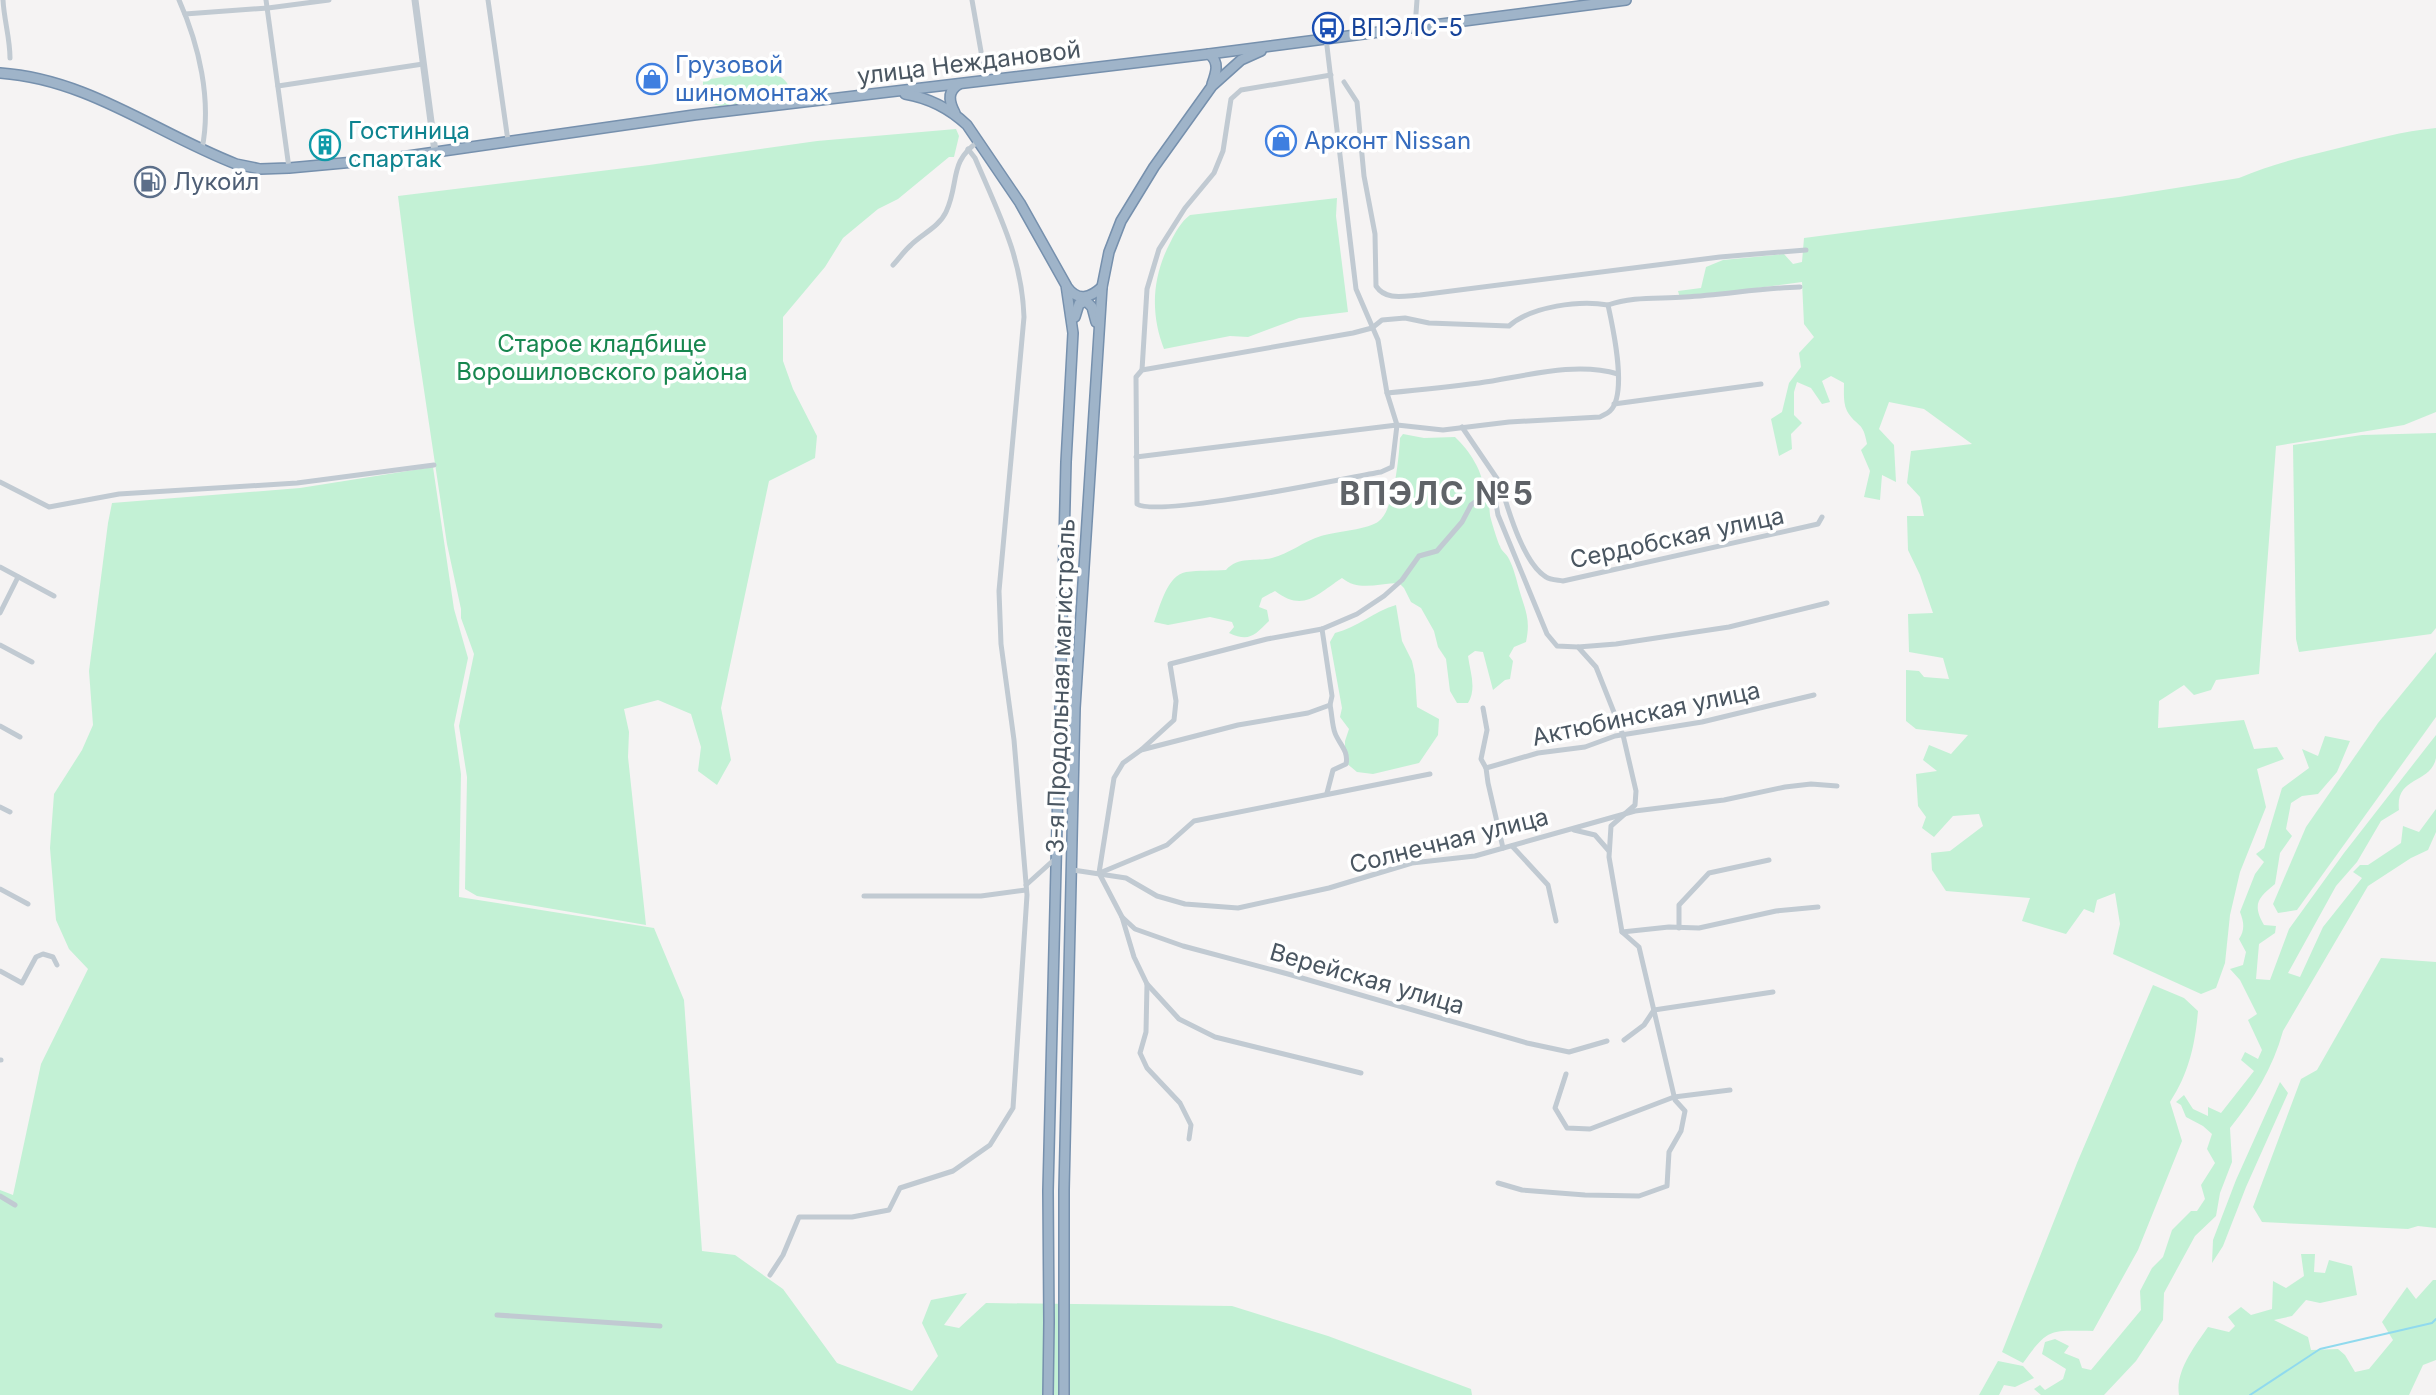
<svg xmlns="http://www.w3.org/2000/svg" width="2436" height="1395" font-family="Inter,sans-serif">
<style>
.green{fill:#c3f1d5}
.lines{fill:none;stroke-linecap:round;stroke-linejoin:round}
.stream{stroke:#90daee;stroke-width:2}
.trunk-casing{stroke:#7690ad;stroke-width:12}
.minor{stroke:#c1cad2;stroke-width:5}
.tertiary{stroke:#c1cad2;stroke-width:7}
.trunk{stroke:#9fb4c9;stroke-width:9}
.labels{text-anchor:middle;stroke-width:7;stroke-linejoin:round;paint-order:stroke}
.transit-label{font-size:24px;fill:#164399;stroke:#fff;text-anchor:start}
.street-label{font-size:24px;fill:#4a5661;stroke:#fff}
.shop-label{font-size:24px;fill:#366cbe;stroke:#fff;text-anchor:start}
.culture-label{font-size:24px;fill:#0d838f;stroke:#fff;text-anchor:start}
.service-label{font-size:24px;fill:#4e5e75;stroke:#fff;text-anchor:start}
.park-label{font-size:24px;fill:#17864f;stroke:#fff}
.district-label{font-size:32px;font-weight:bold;letter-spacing:2px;fill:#5f6368;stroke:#fff}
</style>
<rect width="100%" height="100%" fill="#f5f3f3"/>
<!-- green -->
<g class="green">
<path d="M766 71C777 74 789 79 790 92L787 96 721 106 712 104 703 95V80Z"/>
<path d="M2436 128V412L2404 425 2276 446 2259 674 2216 680 2211 690 2194 695 2184 685 2159 701 2158 728 2244 720 2254 749 2277 747 2284 759 2257 769 2266 807 2240 872 2230 915 2225 963 2216 988 2201 994 2113 954 2120 924 2115 893 2097 900 2094 913 2084 909 2066 934 2022 921 2030 898 1946 891 1932 870 1931 853 1950 851 1983 826 1979 814 1953 816 1934 837 1922 828 1926 817 1918 806 1916 774 1937 771 1923 760 1929 745 1951 754 1968 735 1916 729 1906 721V670L1919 671 1924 677 1949 679 1943 658 1909 652 1908 614 1933 613 1920 575 1908 550 1907 516H1924L1920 497 1907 483 1911 451 1972 444 1924 409 1889 402 1879 429 1894 445 1896 482 1882 475 1880 500 1864 497 1870 471 1861 450 1867 444C1863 420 1857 428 1847 411 1843 403 1844 392 1844 383L1831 376 1822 381 1830 402 1822 404 1811 388 1797 382 1794 392V415L1802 423 1791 434 1792 449 1779 456 1771 419 1782 412 1789 383 1801 367 1799 353 1814 337 1804 324 1802 282 1680 298 1678 291 1701 288 1706 267 1723 260 1784 254 1793 264 1802 262 1804 238 2119 197 2239 178C2271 164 2306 156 2339 148 2371 140 2403 131 2436 128Z"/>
<polygon points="956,129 959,136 954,157 949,157 898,199 878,209 843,238 825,267 783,317 783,361 793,389 817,436 815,458 769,481 721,708 731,760 717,785 698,771 701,747 691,714 658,700 624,709 629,732 628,757 646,925 477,896 465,889 467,777 459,726 474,654 461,618 461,609 447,544 414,323 398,196 649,165 817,141"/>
<path d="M1337 198 1336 216 1348 312 1299 318 1248 337 1230 336 1164 349C1150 313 1152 276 1171 241 1176 231 1181 222 1190 215Z"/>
<polygon points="2436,433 2436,628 2431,634 2299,652 2296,639 2293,445 2362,435"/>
<path d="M1403 434 1424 438 1455 437C1470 451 1485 474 1484 495 1490 503 1489 506 1490 515 1490 517 1498 543 1500 546 1501 551 1507 554 1509 559 1514 569 1516 578 1519 589 1525 610 1531 619 1526 642L1514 647 1509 656 1513 661 1510 679 1505 680 1493 690 1483 652 1475 651 1468 656C1470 672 1477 688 1468 703H1457L1450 691 1446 659 1438 647 1434 631 1421 608 1411 602 1404 588 1399 583C1378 583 1359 592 1342 578 1317 594 1304 613 1275 591L1262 598 1259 607 1267 610 1269 621C1254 636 1249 642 1229 633L1234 627 1232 622 1210 617 1168 625 1154 622C1160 607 1167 575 1186 572 1199 570 1213 571 1226 570 1238 556 1255 562 1272 558 1289 554 1304 541 1321 536 1335 532 1370 529 1379 521 1394 510 1399 457 1400 438Z"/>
<polygon points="433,467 454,609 468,658 454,725 461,774 459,897 654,928 684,1000 702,1251 735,1255 783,1289 837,1363 912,1391 938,1356 922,1323 931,1300 967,1293 944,1325 959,1328 986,1303 1232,1306 1328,1336 1471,1389 1472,1395 0,1395 0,1190 13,1195 41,1064 88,969 69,949 56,920 50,848 54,794 82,750 93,725 89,671 108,523 112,503 300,488"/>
<path d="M1396 605 1402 641 1412 661 1415 675 1417 707 1439 719 1438 735 1419 763 1373 774 1357 772 1345 762V741L1349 729 1340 717 1342 708 1330 642 1335 633C1357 628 1374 611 1396 605Z"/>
<polygon points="2436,652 2436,717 2297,910 2278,913 2273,904 2306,827 2378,723"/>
<path d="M2436 735C2436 742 2436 751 2436 758 2431 784 2395 776 2399 810L2381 821 2357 862 2336 886 2288 973 2300 977 2323 927 2362 878 2353 872 2360 865H2368L2401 843 2403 826 2419 832 2436 809V832L2428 850 2411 858 2368 886 2283 1031C2273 1068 2254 1098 2230 1128L2232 1162 2220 1193 2216 1216 2195 1236 2164 1293 2163 1320 2136 1361 2104 1395H2041L2034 1389 2040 1385 2045 1390 2063 1379 2066 1369 2042 1354 2045 1342 2055 1339 2069 1346 2064 1353 2079 1359 2082 1368 2091 1370 2141 1310 2140 1291 2152 1268 2163 1257 2172 1230 2191 1211H2197L2205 1199 2201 1185 2215 1163 2207 1149 2212 1134 2203 1126 2186 1117 2181 1105 2176 1102 2184 1095 2193 1109 2208 1116V1107L2221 1113 2254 1071 2241 1060 2245 1052 2258 1059 2262 1050 2248 1020 2257 1014 2240 980 2230 969 2243 965 2246 952 2239 939C2245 930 2244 922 2240 912L2255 874 2264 862 2256 854 2264 848 2282 788 2309 768 2302 749 2318 756 2325 736 2350 741 2337 772 2318 794 2302 796 2291 803 2286 829 2292 836 2280 853 2275 884C2258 898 2252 904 2264 925L2276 926 2275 933 2259 944 2256 979 2270 980 2289 929 2344 853Z"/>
<polygon points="2381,958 2436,962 2436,1228 2418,1226 2408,1229 2262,1222 2253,1207 2301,1079 2317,1070"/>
<path d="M2153 985 2184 998 2198 1011C2195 1045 2189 1073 2170 1102L2182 1141 2138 1250 2093 1331C2050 1331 2049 1327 2023 1363L2002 1352 2077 1163Z"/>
<polygon points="2280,1082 2288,1093 2246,1187 2223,1246 2212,1263 2213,1240 2236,1180"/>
<path d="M2301 1254H2315L2314 1272 2325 1273 2329 1260 2352 1266 2357 1295 2320 1303 2306 1300 2292 1316 2274 1320 2308 1337 2311 1350 2338 1349 2345 1355 2355 1372 2369 1369 2393 1340 2382 1322 2407 1287 2416 1299 2433 1280H2436V1360L2423 1365 2409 1395H2179C2175 1371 2195 1346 2208 1327L2229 1332 2235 1326 2228 1317 2241 1307 2251 1315 2272 1309 2273 1281 2286 1288 2304 1276Z"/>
<polygon points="1998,1361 2023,1366 2034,1378 2015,1387 2004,1385 1999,1395 1979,1395"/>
</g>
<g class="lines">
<!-- stream -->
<polyline class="stream" points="2250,1395 2320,1349 2432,1323 2436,1319"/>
<!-- trunk casing -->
<g class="trunk-casing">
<g id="trunk">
<path d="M1209 54C1220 62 1216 73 1212 84"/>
<path d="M0 73C88 79 156 133 236 164L260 169 289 168 387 159 694 115 1209 54 1626 0"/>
<path d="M905 94C929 98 949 108 967 125L1020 203 1066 285 1073 333 1066 462 1048 1191 1049 1322 1048 1395"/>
<path d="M955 113C949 102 947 91 959 84"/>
<path d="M1067 287C1078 302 1090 298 1102 287"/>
<polyline points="1075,317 1079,304 1086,301 1092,307 1096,322"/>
<polyline points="1064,1395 1064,1190 1075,708 1102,287 1109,252 1121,221 1154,167 1212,86 1241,60 1261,51"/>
</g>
</g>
<!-- minor -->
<g class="minor">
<path d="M3 0C4 20 10 38 10 58"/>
<path d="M179 0C199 45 212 100 202 149"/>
<polyline points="266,0 289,168"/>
<polyline points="488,0 508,141"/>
<polyline points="972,0 986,80"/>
<polyline points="185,14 268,8 329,0"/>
<polyline points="1415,27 1417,0"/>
<path d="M1326 38 1356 289 1378 340 1387 393 1397 425 1443 430 1509 422 1600 417C1603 415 1607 414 1610 411 1628 394 1613 328 1608 305 1633 296 1659 299 1685 297 1723 295 1761 288 1800 287"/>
<path d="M1344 82 1357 102 1364 176 1375 234 1376 286C1386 301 1404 296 1420 295L1720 257 1806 250"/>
<polyline points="278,86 423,64"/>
<path d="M893 265C899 259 904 251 911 245 922 234 939 227 946 212 960 182 948 162 979 141"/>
<polyline points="1142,370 1147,289 1159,249 1185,208 1214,173 1223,151 1231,99 1241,90 1331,75"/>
<path d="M1387 393C1418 390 1448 387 1479 383 1523 377 1574 361 1618 374"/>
<polyline points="1614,404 1761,384"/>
<polyline points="1462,427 1500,483 1494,492 1498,515 1547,634 1557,646 1578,647 1596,667 1623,735 1636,791 1635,805 1611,826 1609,857 1622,932 1639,947 1675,1100 1685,1111 1681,1131 1669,1152 1667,1186 1639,1196 1585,1195 1522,1190 1498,1183"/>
<path d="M1136 457 1397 425 1392 467 1381 472C1345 478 1158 518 1137 504L1136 377 1142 370 1353 333 1372 328 1382 320 1405 318 1429 323 1509 326C1532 306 1580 300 1608 305"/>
<polyline points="0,482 49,507 119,494 297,483 434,465"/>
<polyline points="0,567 54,596"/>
<polyline points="0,613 18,577"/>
<polyline points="0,645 32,662"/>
<polyline points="1578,647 1616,644 1729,627 1827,603"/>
<polyline points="1483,708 1487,730 1481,759 1486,768 1488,783 1503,848"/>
<polyline points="0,726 20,737"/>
<path d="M1141 750 1174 720 1176 701 1170 664 1267 639 1322 629 1357 614 1384 596 1402 580 1419 556 1437 551 1462 522 1471 505 1500 483C1508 509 1523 563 1546 577 1550 580 1558 580 1563 581L1818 524 1822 517"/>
<polyline points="1486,768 1538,753 1585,747 1615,736 1702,722 1814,695"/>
<path d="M1327 793 1333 770 1346 764C1349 751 1339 744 1335 733 1332 725 1332 714 1330 705"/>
<polyline points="0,807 10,812"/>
<polyline points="1574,830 1595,835 1609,851"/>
<polyline points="1512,846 1548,885 1556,921"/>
<polyline points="1073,870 1126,878 1157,896 1185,904 1238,908 1329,888 1412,863 1475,856 1635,811 1724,800 1785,787 1811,784 1837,786"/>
<polyline points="1102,872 1167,845 1194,821 1430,774"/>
<polyline points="1026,885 1056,858"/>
<polyline points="0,889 28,904"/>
<polyline points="864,896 981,896 1026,890"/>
<polyline points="1122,917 1135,929 1183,946 1288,974 1527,1043 1569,1052 1607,1041"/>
<polyline points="1679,928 1679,905 1709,873 1769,860"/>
<polyline points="1622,932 1669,927 1699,928 1776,911 1818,907"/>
<polyline points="0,971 22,983 36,957 43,954 53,957 57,965"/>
<polyline points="1147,984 1179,1019 1215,1037 1361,1073"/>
<polyline points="1624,1040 1644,1025 1654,1010 1773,992"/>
<polyline points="0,1060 1,1060"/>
<polyline points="1566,1074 1555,1108 1567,1128 1590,1129 1674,1097 1730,1090"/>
<polyline points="1189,1139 1191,1125 1180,1103 1147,1068 1140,1053 1146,1032 1147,984 1134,957 1122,917 1099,873 1114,778 1123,763 1141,750 1238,725 1308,713 1330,705 1332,696 1322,629"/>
<polyline points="0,1196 15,1205"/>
<path d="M770 1275 783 1255 799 1217H852L889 1210 900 1188 953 1171 990 1145 1013 1108 1027 895 1014 740 1001 644 999 591 1024 317C1022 257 998 212 975 158L968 149"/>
<polyline points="497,1315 660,1326"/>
</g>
<!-- tertiary -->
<polyline class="tertiary" points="415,0 435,152"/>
<!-- trunk -->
<use href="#trunk" class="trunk"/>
</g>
<!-- icons -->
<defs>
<g id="bus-ring" transform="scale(1.575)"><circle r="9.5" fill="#fff" stroke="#1a4fb4" stroke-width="1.5"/><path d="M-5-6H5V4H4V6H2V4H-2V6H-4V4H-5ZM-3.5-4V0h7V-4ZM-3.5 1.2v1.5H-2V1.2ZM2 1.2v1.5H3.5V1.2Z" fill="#1a4fb4"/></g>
<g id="shop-ring" transform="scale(1.575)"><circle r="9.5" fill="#fff" stroke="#3f7fe0" stroke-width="1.5"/><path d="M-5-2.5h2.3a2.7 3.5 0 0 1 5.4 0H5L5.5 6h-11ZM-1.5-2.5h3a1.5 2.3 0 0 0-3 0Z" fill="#3f7fe0"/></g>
<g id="building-ring" transform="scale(1.575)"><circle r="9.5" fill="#fff" stroke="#0f9aa8" stroke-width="1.5"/><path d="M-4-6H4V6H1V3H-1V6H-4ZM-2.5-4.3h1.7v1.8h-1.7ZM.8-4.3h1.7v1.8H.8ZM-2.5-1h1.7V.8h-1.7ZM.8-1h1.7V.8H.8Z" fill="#0f9aa8"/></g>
<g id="fuel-ring" transform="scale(1.575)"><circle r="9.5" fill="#fff" stroke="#5c6f8a" stroke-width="1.5"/><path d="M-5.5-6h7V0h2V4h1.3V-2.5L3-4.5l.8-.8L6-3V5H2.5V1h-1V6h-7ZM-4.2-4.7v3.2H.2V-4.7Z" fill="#5c6f8a"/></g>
</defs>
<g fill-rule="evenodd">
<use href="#bus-ring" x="1328" y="28"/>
<use href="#shop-ring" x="652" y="79"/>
<use href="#shop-ring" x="1281" y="141"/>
<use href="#building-ring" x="325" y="145"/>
<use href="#fuel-ring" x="150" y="182"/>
</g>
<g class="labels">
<!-- transit labels -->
<g class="transit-label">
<text x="1351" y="36">ВПЭЛС-5</text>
</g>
<!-- street labels -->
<g class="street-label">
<text transform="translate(969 63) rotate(-7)" y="8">улица Неждановой</text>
<text transform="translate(1677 538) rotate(-12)" y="8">Сердобская улица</text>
<text transform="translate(1061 686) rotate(-88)" y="8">3-я Продольная магистраль</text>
<text transform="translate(1646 714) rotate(-12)" y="8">Актюбинская улица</text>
<text transform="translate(1449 841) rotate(-14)" y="8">Солнечная улица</text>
<text transform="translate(1367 979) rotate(16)" y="8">Верейская улица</text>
</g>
<!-- shop labels -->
<g class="shop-label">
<text x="675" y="73">Грузовой<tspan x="675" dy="28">шиномонтаж</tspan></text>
<text x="1304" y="149">Арконт Nissan</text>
</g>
<!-- culture labels -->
<g class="culture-label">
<text x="348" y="139">Гостиница<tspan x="348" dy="28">спартак</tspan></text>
</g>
<!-- service labels -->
<g class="service-label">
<text x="173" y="190">Лукойл</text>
</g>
<!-- park labels -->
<g class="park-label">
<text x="602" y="352">Старое кладбище<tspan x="602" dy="28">Ворошиловского района</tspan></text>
</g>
<!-- district labels -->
<g class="district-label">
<text x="1437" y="505">ВПЭЛС №5</text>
</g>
</g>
</svg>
